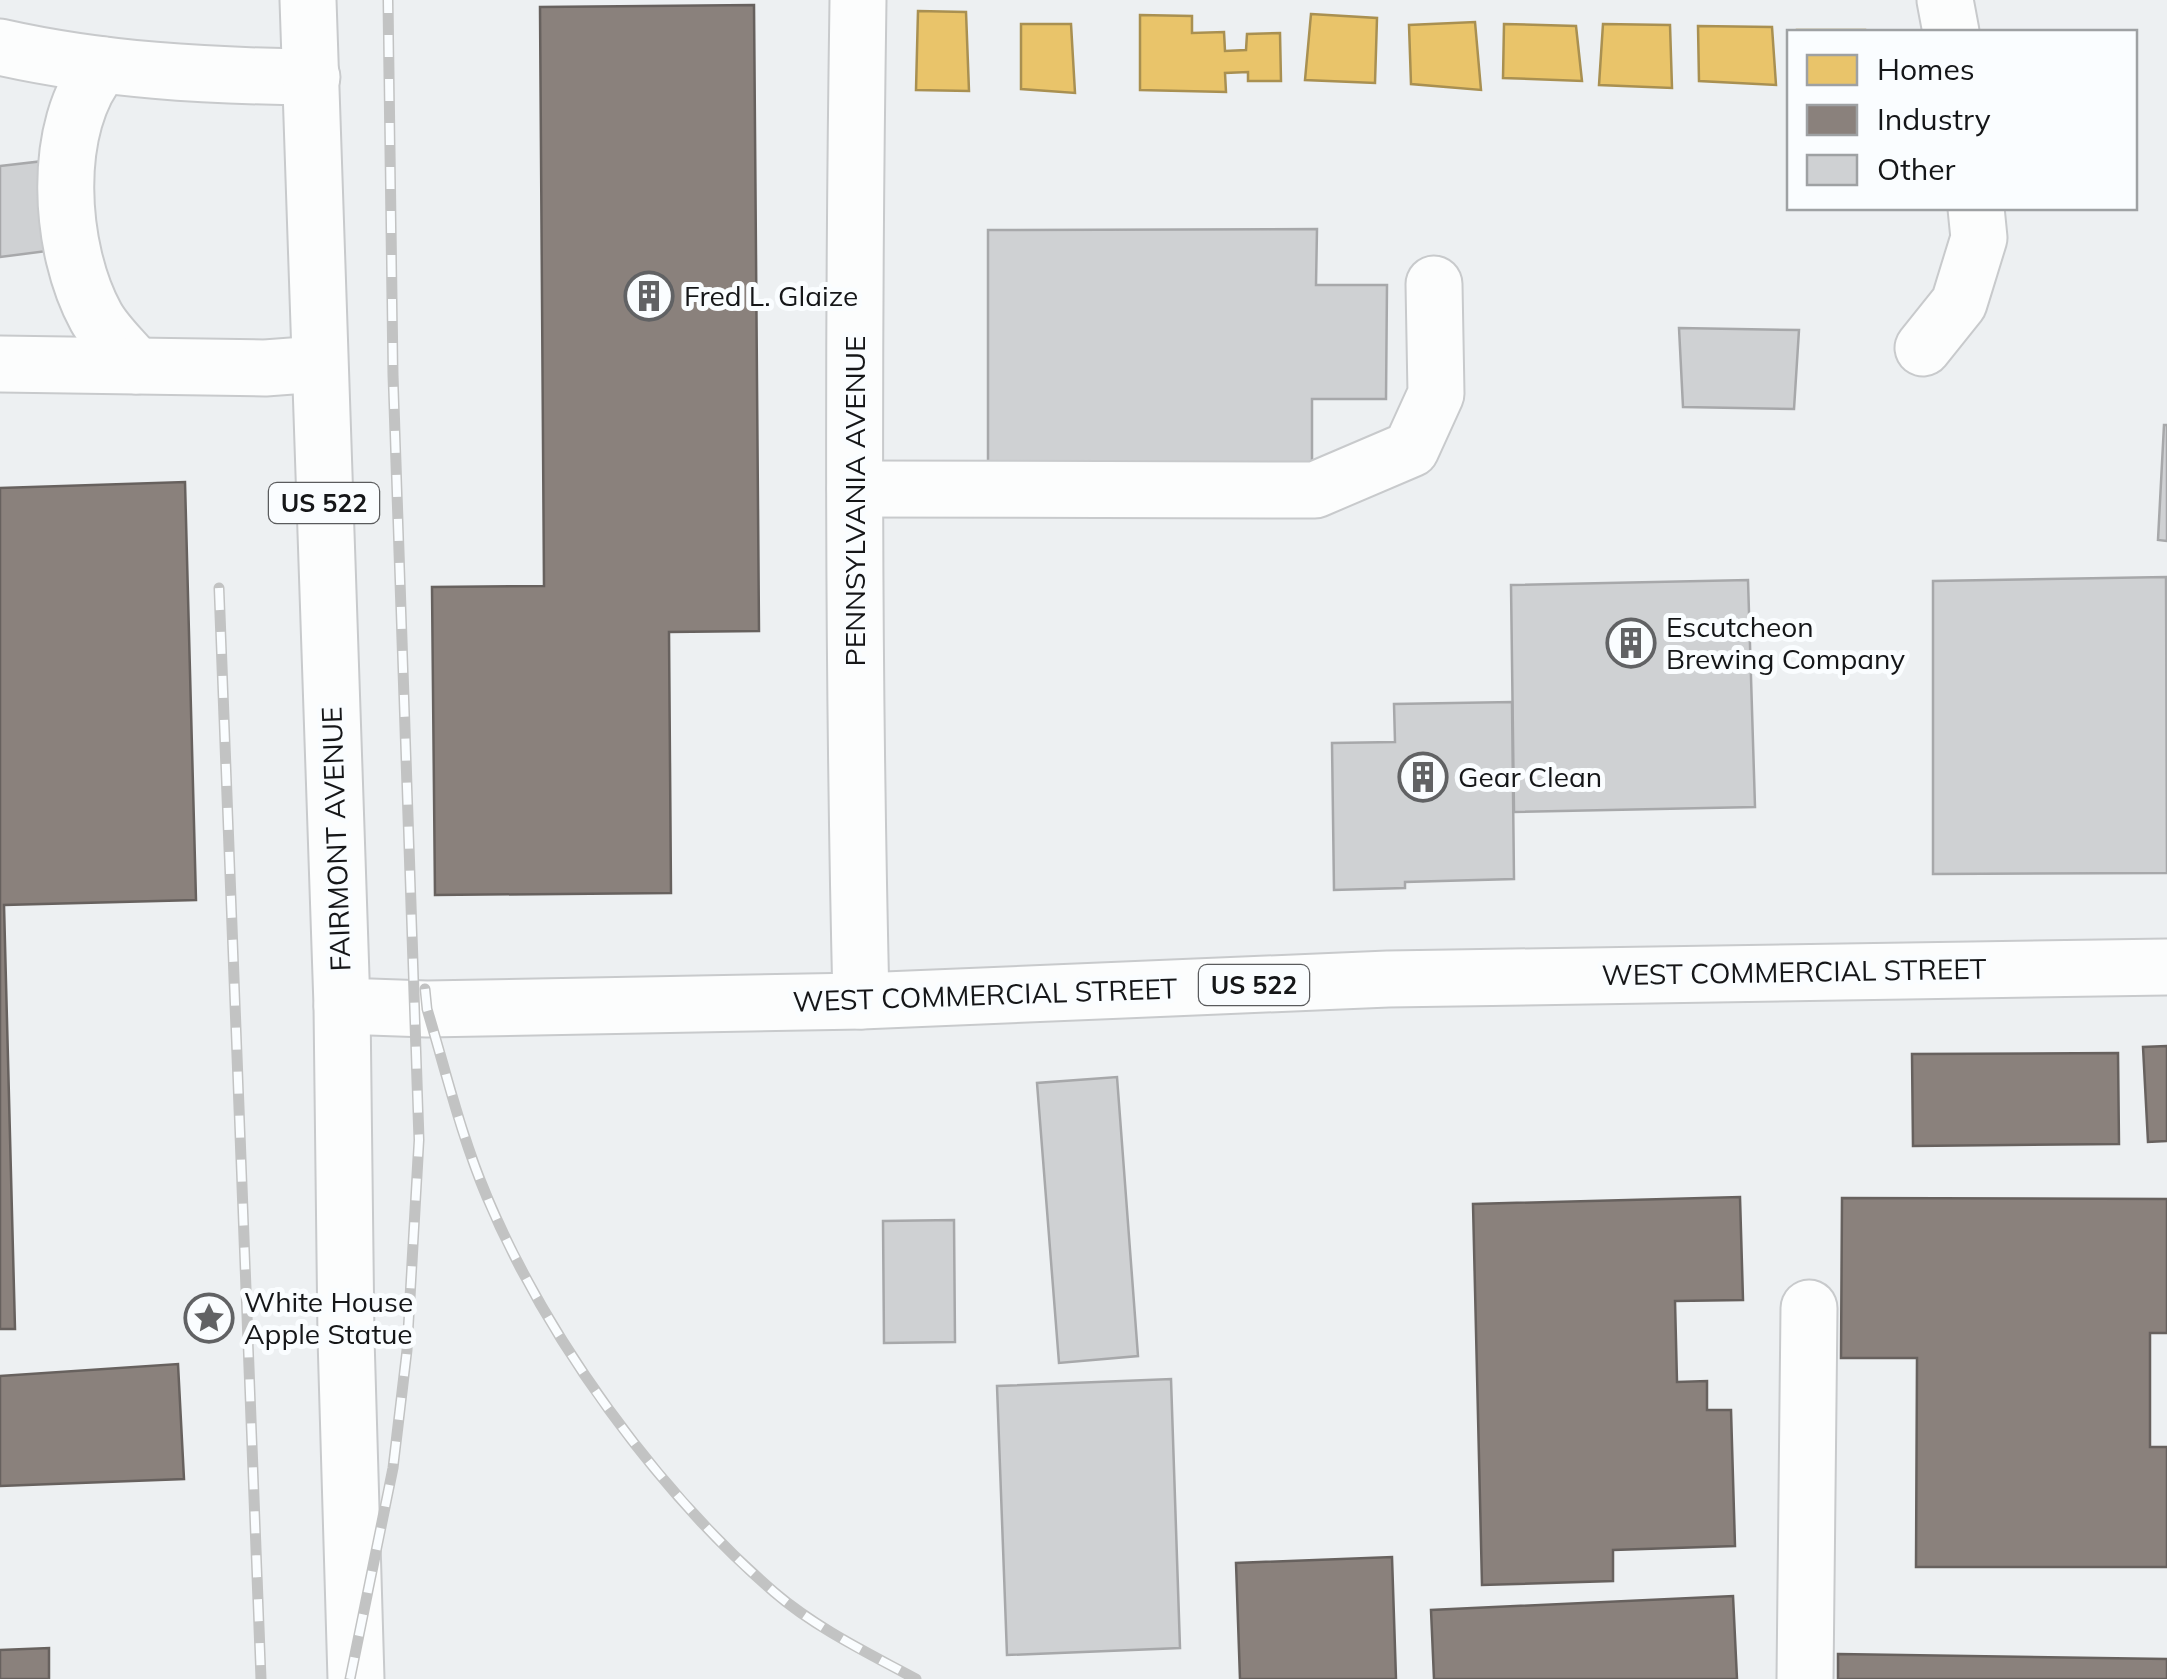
<svg xmlns="http://www.w3.org/2000/svg" width="2167" height="1679" font-family="Mulish,sans-serif">
<style>
.homes{fill:#e9c46a;stroke:#a99051;stroke-width:2.5}
.industry{fill:#8a817c;stroke:#67615e;stroke-width:2.5}
.building{fill:#cfd1d3;stroke:#a7a8aa;stroke-width:2.5}
.lines{fill:none;stroke-linecap:round;stroke-linejoin:round}
.minor-casing{stroke:#c8cacc;stroke-width:59}
.major-casing{stroke:#c8cacc;stroke-width:59}
.minor{stroke:#fcfdfd;stroke-width:55}
.major{stroke:#fcfdfd;stroke-width:55}
.rail-casing{stroke:#c2c3c3;stroke-width:11}
.rail{stroke:#fafdff;stroke-width:8;stroke-dasharray:22;stroke-linecap:butt}
.labels{text-anchor:middle;stroke-width:10;stroke-linejoin:round;paint-order:stroke}
.shield{fill:#fafdff;stroke:#5a5b5d;stroke-width:2.5}
.shield-label{font-size:25px;font-weight:bold;fill:#151618}
.poi-label{font-size:28px;fill:#151618;stroke:#fafdff;text-anchor:start}
.street-label{font-size:28px;fill:#151618;stroke:#fafdff}
</style>
<rect width="100%" height="100%" fill="#edf0f2"/>
<!-- homes -->
<g class="homes">
<polygon points="918,11 966,12 969,91 916,90"/>
<polygon points="1311,14 1377,18 1375,83 1305,80"/>
<polygon points="1140,15 1192,16 1192,33 1224,32 1225,51 1246,50 1247,34 1280,33 1281,81 1248,81 1248,72 1225,73 1226,92 1140,90"/>
<polygon points="1475,22 1481,90 1411,84 1409,25"/>
<polygon points="1021,24 1071,24 1075,93 1021,89"/>
<polygon points="1504,24 1576,26 1582,81 1503,78"/>
<polygon points="1603,24 1670,25 1672,88 1599,85"/>
<polygon points="1698,26 1772,27 1776,85 1699,81"/>
<rect x="1797" y="30" width="68" height="2"/>
</g>
<!-- industry -->
<g class="industry">
<polygon points="754,5 759,631 669,632 671,893 435,895 432,587 544,586 540,7"/>
<polygon points="185,482 196,900 4,905 15,1329 0,1329 0,488"/>
<polygon points="2167,1046 2167,1141 2148,1142 2143,1047"/>
<polygon points="2118,1053 2119,1144 1913,1146 1912,1054"/>
<polygon points="1740,1197 1743,1300 1675,1301 1677,1382 1707,1381 1707,1410 1731,1410 1735,1546 1613,1550 1613,1581 1482,1585 1473,1204"/>
<polygon points="1842,1198 2167,1199 2167,1333 2150,1333 2150,1447 2167,1447 2167,1567 1916,1567 1917,1358 1841,1358"/>
<polygon points="178,1364 184,1479 0,1486 0,1376"/>
<polygon points="1392,1557 1396,1679 1240,1679 1236,1563"/>
<polygon points="1733,1596 1737,1679 1434,1679 1431,1610"/>
<polygon points="49,1648 49,1679 0,1679 0,1650"/>
<polygon points="1838,1654 2167,1659 2167,1679 1838,1679"/>
</g>
<!-- building -->
<g class="building">
<polygon points="44,161 55,250 0,257 0,166"/>
<polygon points="1317,229 1316,285 1387,285 1386,399 1312,399 1312,467 988,467 988,230"/>
<polygon points="1679,328 1799,330 1794,409 1683,407"/>
<polygon points="2164,425 2167,425 2167,541 2158,540"/>
<polygon points="2166,577 2167,873 1933,874 1933,581"/>
<polygon points="1748,580 1755,807 1514,812 1511,585"/>
<polygon points="1512,702 1514,879 1405,882 1405,888 1334,890 1332,743 1395,742 1394,704"/>
<polygon points="1117,1077 1138,1356 1059,1363 1037,1083"/>
<polygon points="954,1220 955,1342 884,1343 883,1221"/>
<polygon points="1171,1379 1180,1648 1007,1655 997,1386"/>
</g>
<g class="lines">
<!-- minor casing -->
<g class="minor-casing">
<g id="minor">
<path d="M858 0C853 334 853 668 861 1001"/>
<polyline points="1945,0 1951,32"/>
<path d="M0 47C102 70 207 76 312 77"/>
<path d="M103 65C50 125 59 250 96 317 106 335 123 350 136 366"/>
<polyline points="1923,348 1959,303 1979,238 1976,208"/>
<polyline points="0,364 265,368 319,364"/>
<polyline points="855,489 1315,490 1411,449 1436,394 1434,284"/>
<polyline points="342,1006 346,1338 356,1679"/>
<polyline points="1805,1679 1809,1308"/>
</g>
</g>
<!-- major casing -->
<g class="major-casing">
<polyline id="major" points="308,0 342,1006 427,1009 861,1001 1388,979 2167,967"/>
</g>
<!-- minor -->
<use href="#minor" class="minor"/>
<!-- major -->
<use href="#major" class="major"/>
<!-- rail casing -->
<g class="rail-casing">
<g id="rail">
<polyline points="219,588 261,1679"/>
<path d="M425 989 427 1009C446 1072 461 1136 487 1197 547 1339 657 1491 774 1592 816 1628 868 1653 916 1679"/>
<polyline points="350,1679 393,1468 407,1350 419,1140 393,375 388,0"/>
</g>
</g>
<!-- rail -->
<use href="#rail" class="rail"/>
</g>
<!-- icons -->
<defs>
<g id="building-ring" transform="scale(2.5)"><circle r="9.5" fill="#fafdff" stroke="#616264" stroke-width="1.5"/><path d="M-4-6H4V6H1V3H-1V6H-4ZM-2.5-4.3h1.7v1.8h-1.7ZM.8-4.3h1.7v1.8H.8ZM-2.5-1h1.7V.8h-1.7ZM.8-1h1.7V.8H.8Z" fill="#616264"/></g>
<g id="sight-ring" transform="scale(2.5)"><circle r="9.5" fill="#fafdff" stroke="#616264" stroke-width="1.5"/><path d="M0-6L1.8-2.2L6-1.7L2.9 1.2L3.7 5.4L0 3.3L-3.7 5.4L-2.9 1.2L-6-1.7L-1.8-2.2Z" fill="#616264"/></g>
</defs>
<g fill-rule="evenodd">
<use href="#building-ring" x="649" y="296"/>
<use href="#building-ring" x="1631" y="643"/>
<use href="#building-ring" x="1423" y="777"/>
<use href="#sight-ring" x="209" y="1318"/>
</g>
<g class="labels">
<!-- shield labels -->
<g class="shield">
<rect x="269" y="483" width="110" height="40" rx="8"/>
<rect x="1199" y="965" width="110" height="40" rx="8"/>
</g>
<g class="shield-label">
<text x="324" y="512">US 522</text>
<text x="1254" y="994">US 522</text>
</g>
<!-- poi labels -->
<g class="poi-label">
<text x="684" y="306">Fred L. Glaize</text>
<text x="1666" y="637">Escutcheon<tspan x="1666" dy="32">Brewing Company</tspan></text>
<text x="1458" y="787">Gear Clean</text>
<text x="244" y="1312">White House<tspan x="244" dy="32">Apple Statue</tspan></text>
</g>
<!-- street labels -->
<g class="street-label">
<text transform="translate(855 501) rotate(-90)" y="10">PENNSYLVANIA AVENUE</text>
<text transform="translate(336 839) rotate(-92)" y="10">FAIRMONT AVENUE</text>
<text transform="translate(1794 972) rotate(-1)" y="10">WEST COMMERCIAL STREET</text>
<text transform="translate(985 995) rotate(-2)" y="10">WEST COMMERCIAL STREET</text>
</g>
</g>
<!-- legend -->
<rect x="1787" y="30" width="350" height="180" fill="#fafdff" stroke="#9ea1a3" stroke-width="2.5"/>
<rect x="1807" y="55" width="50" height="30" fill="#e9c46a" stroke="#9ea1a3" stroke-width="2.5"/>
<text x="1877" y="80" font-size="30" fill="#151618">Homes</text>
<rect x="1807" y="105" width="50" height="30" fill="#8a817c" stroke="#9ea1a3" stroke-width="2.5"/>
<text x="1877" y="130" font-size="30" fill="#151618">Industry</text>
<rect x="1807" y="155" width="50" height="30" fill="#cfd1d3" stroke="#9ea1a3" stroke-width="2.5"/>
<text x="1877" y="180" font-size="30" fill="#151618">Other</text>
</svg>
